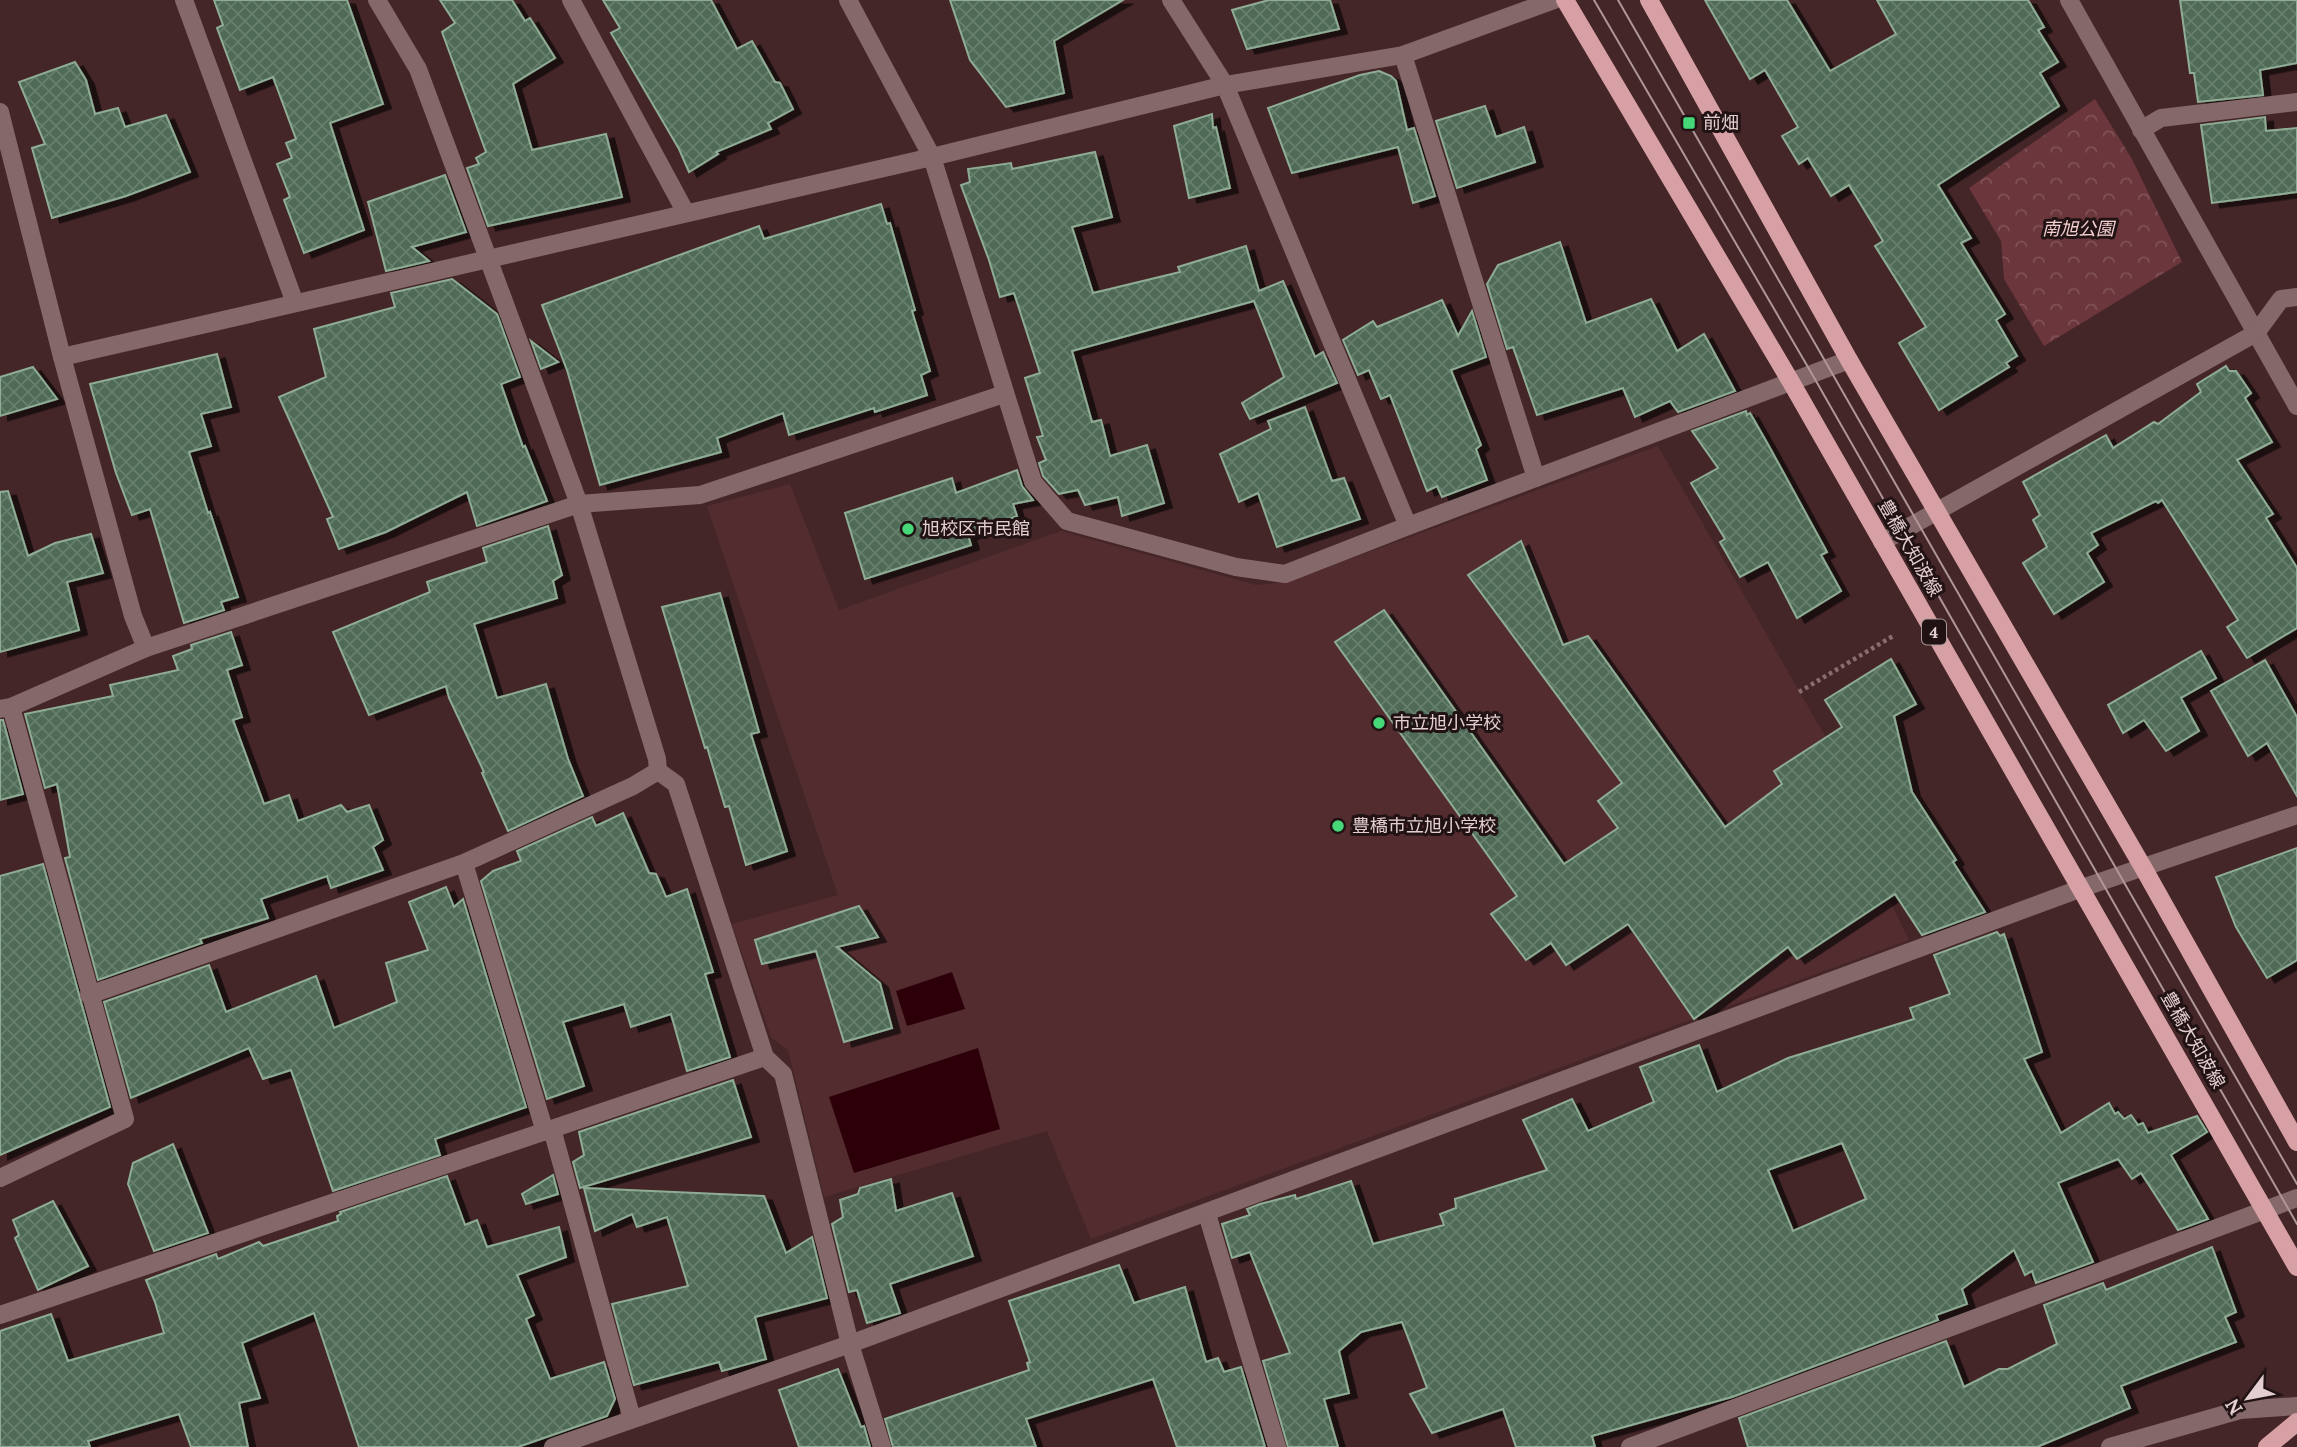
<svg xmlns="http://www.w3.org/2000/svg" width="2297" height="1447" font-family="Lora,'Noto Sans JP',serif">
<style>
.built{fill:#532c30}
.park{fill:url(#park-crowns)}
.water{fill:#2d0009}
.building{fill:url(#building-cross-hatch);stroke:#8fad95;stroke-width:2;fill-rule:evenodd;filter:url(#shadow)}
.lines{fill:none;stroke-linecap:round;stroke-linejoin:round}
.path{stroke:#886e70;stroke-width:4.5;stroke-dasharray:3.5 3.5;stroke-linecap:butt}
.minor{stroke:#84686a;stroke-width:18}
.major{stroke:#d7a0a4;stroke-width:18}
.tram{stroke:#af9799;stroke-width:2}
.poi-dot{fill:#46d779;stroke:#211314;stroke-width:2.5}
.labels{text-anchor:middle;stroke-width:6;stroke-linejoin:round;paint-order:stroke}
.shield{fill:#211314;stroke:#aa9798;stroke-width:2}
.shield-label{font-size:16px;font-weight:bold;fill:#e4cfd0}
.poi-label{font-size:18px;fill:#e4cfd0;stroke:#211314;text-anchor:start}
.park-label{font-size:18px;font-style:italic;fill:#f4ced1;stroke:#211314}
.street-label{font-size:18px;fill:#e4cfd0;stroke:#211314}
</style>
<defs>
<pattern id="park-crowns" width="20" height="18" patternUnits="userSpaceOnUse" patternTransform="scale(1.75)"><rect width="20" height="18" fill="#6b363c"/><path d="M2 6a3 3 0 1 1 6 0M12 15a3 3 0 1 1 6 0" fill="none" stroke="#805257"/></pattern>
<pattern id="building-cross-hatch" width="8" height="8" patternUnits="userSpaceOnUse" patternTransform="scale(1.75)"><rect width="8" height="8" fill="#4f6b56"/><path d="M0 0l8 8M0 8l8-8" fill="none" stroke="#687f6d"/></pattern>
<filter id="shadow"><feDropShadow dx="8" dy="4.5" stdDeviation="0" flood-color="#0009"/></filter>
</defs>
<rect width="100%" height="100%" fill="#442528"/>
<!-- built -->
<polygon class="built" points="1658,446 1840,762 1884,889 1909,940 1091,1239 1047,1131 824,1197 788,1050 771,1037 732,924 838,895 707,506 790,484 839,610 1061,531 1256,585 1287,582"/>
<!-- park -->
<polygon class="park" points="2095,99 2132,159 2182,262 2044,346 2004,279 2001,241 1969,188"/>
<!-- water -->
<g class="water">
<polygon points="952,972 965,1009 907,1026 896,991"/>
<polygon points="978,1048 1000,1129 854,1173 829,1097"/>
</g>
<!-- building -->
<g class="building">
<polygon points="214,0 347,0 383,104 330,123 364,230 304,253 284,200 290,197 277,164 292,158 286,143 296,139 273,77 240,90 217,28 223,25"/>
<polygon points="440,0 512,0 525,21 530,18 555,58 513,84 532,150 606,134 622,197 488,226 467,168 479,164 476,158 486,152 442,32 455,23"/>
<polygon points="603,0 711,0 737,49 752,41 775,82 780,83 793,109 768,123 771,129 716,152 718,154 689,172 679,149 611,33 620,28"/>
<polygon points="950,0 1123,0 1054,41 1064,93 1006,107 970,60"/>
<polygon points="1269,0 1330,0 1339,29 1247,49 1232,10"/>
<polygon points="1705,0 1787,0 1830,71 1896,34 1877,0 2028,0 2044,27 2038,30 2058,62 2040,73 2059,106 1938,185 1971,238 1961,243 2005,314 1996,320 2017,356 2006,363 2009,367 1939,410 1899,343 1926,327 1875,246 1883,241 1849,185 1831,196 1808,158 1799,164 1782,136 1798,127 1765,70 1750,79"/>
<polygon points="2180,0 2297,0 2297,63 2260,70 2263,95 2198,102 2194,73 2190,73"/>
<polygon points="75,62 86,80 95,114 118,108 125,127 166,115 190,172 126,196 52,218 32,148 45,144 19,82"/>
<polygon points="1379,71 1391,76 1396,81 1407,130 1414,128 1435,196 1413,203 1398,147 1292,173 1268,108 1360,75"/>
<polygon points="1485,106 1496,137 1524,127 1535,162 1457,188 1436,121"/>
<polygon points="1212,114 1213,128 1216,127 1230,188 1189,198 1174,126"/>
<polygon points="2265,117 2266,131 2297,128 2297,192 2212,203 2201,125"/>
<polygon points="1095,152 1112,217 1072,227 1093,293 1180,272 1178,267 1246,246 1259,291 1283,281 1315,357 1323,352 1337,383 1250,419 1242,403 1284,377 1254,301 1072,351 1092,422 1101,420 1110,456 1147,445 1164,503 1122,516 1118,497 1085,505 1078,490 1059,494 1043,476 1039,463 1046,460 1037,437 1043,436 1025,378 1040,373 1014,293 1000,297 989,260 961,185 970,182 968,169 1011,163 1012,169"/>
<polygon points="445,175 466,232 412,247 429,261 386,271 368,202"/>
<polygon points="881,204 887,224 890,223 915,310 912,311 930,371 921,375 927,395 875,412 874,408 789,435 783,413 717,438 721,452 600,485 567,370 542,305 759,226 764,239"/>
<polygon points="1560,242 1586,323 1651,299 1677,351 1704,334 1735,391 1678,412 1670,401 1635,417 1623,388 1537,415 1513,347 1507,349 1487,284 1498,265"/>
<polygon points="452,279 497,314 520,377 501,384 523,447 525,446 547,501 477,526 467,492 386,532 339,549 327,519 333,517 279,397 326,377 314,329 395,307 391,293"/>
<polygon points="1442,300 1458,336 1472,311 1486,357 1451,370 1481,445 1476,449 1487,480 1442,497 1437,486 1427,491 1390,395 1381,399 1369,370 1358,375 1343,340 1373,321 1377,327"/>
<polygon points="531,341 558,362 541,369"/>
<polygon points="217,354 231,407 201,414 211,446 189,452 208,513 210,512 238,597 221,602 224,610 184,623 150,509 132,515 116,473 90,384"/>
<polygon points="2226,366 2229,371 2236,371 2251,393 2245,398 2272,442 2237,460 2273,514 2266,518 2297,568 2297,628 2247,658 2227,627 2238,620 2162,500 2158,503 2156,501 2091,533 2098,545 2087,553 2104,582 2054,614 2023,563 2047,547 2033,520 2040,515 2023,482 2106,435 2113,448 2154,422 2158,424 2201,392 2197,384"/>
<polygon points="33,367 57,399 0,416 0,377"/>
<polygon points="1305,407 1332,481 1344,478 1360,519 1277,547 1258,493 1239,502 1220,454 1271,429 1268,421"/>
<polygon points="1746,411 1747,415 1750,413 1770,448 1827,552 1821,555 1841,591 1797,618 1768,562 1740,577 1720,542 1725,539 1691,483 1718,468 1692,431"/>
<polygon points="1017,470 1022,486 1033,500 1013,504 1017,516 968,535 971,545 865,579 845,513 952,478 956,493"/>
<polygon points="8,491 28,556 55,543 91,534 103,573 67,582 79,630 0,652 0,492"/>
<polygon points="548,526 562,575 553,581 557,598 474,624 497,698 546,684 568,759 583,796 508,831 482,773 484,772 449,698 446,686 369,715 333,632 430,592 427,582 487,562 483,548"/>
<polygon points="1521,541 1563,645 1588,636 1725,827 1782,784 1774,771 1842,727 1825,700 1891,659 1916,704 1894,716 1912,792 1956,860 1953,862 1985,912 1922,935 1895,894 1797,959 1788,947 1694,1019 1628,924 1566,965 1551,943 1526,960 1491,914 1517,896 1335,642 1384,610 1564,864 1618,828 1598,801 1622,783 1468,575"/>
<polygon points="720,593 759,732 751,734 787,851 746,865 729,806 725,807 707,747 705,748 662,607"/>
<polygon points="231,632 242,665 227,670 242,717 233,720 264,804 289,795 298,821 341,805 347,812 369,805 383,840 373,847 383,870 331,888 327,876 261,899 268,918 200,939 202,943 98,980 65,858 70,857 57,784 45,788 25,714 113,696 110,685 178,670 173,656 192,649 191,645"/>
<polygon points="2201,651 2216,678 2181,698 2199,731 2166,751 2144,720 2123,733 2108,705"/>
<polygon points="2265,660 2297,717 2297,796 2267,743 2248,756 2211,691"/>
<polygon points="0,720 3,720 23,794 0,800"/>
<polygon points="623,813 649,873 656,874 666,897 687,889 713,972 705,974 730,1057 687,1071 671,1014 631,1027 624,1004 563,1022 584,1086 547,1099 481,881 493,871 521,861 517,851 592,817 596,826"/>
<polygon points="2297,848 2297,960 2267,978 2236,927 2216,877"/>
<polygon points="43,864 110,1107 0,1155 0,876"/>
<polygon points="446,887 454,907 463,899 526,1107 435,1139 440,1155 333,1191 291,1070 263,1079 249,1048 131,1098 104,1002 209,965 226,1012 316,976 334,1028 397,1002 386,963 428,950 409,902"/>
<polygon points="859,906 878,937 837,947 880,983 892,1028 844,1042 816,951 762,964 755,940"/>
<path d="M1997 932 2000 936 2004 934 2042 1052 2024 1059 2061 1133 2109 1103 2115 1114 2118 1112 2124 1119 2131 1115 2138 1125 2143 1123 2148 1133 2197 1116 2207 1132 2171 1155 2208 1219 2178 1230 2141 1173 2132 1179 2118 1159 2058 1183 2093 1262 2036 1283 2032 1271 2025 1275 2014 1250 1962 1289 1967 1304 1936 1315 1938 1320 1732 1397 1592 1436 1595 1447H1516L1503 1409 1432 1433 1410 1394 1427 1388 1402 1322 1361 1332 1339 1351 1349 1393 1324 1399 1338 1447H1288L1263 1361 1290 1353 1250 1252 1232 1258 1222 1224 1250 1215 1247 1209 1260 1204 1295 1195 1296 1199 1351 1181 1373 1244 1444 1225 1440 1214 1456 1208 1455 1199 1547 1170 1523 1120 1572 1099 1588 1131 1654 1102 1640 1067 1699 1045 1717 1092 1788 1058 1914 1019 1910 1008 1950 994 1934 955ZM1842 1143 1866 1199 1793 1231 1768 1170Z"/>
<polygon points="733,1080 751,1137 580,1188 573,1162 584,1155 579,1132"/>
<polygon points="173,1144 208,1233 154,1251 128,1184 133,1163"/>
<polygon points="553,1175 558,1194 526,1204 522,1194"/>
<polygon points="447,1176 465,1225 477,1220 487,1247 559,1227 566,1257 517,1275 534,1315 526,1319 550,1379 604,1362 615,1399 607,1416 518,1447 359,1447 314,1313 242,1343 260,1398 239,1403 248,1447 191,1447 179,1414 88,1441 90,1447 0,1447 0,1331 51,1314 68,1361 164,1333 155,1302 146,1280 216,1254 218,1259 259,1242 263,1246 338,1221 337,1216 341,1214 340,1212"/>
<polygon points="891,1179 896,1211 952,1193 973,1256 890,1284 900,1313 867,1323 857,1290 849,1292 832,1224 843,1217 840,1200 858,1194 860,1188"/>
<polygon points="584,1188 764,1196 786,1253 812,1237 827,1298 755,1317 766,1359 722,1371 719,1362 634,1385 612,1304 688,1286 667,1217 637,1227 632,1214 595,1231"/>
<polygon points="53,1201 88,1266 38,1290 15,1238 19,1235 13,1220"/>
<polygon points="2212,1247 2236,1312 2225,1317 2236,1342 2121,1386 2130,1408 2037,1447 1748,1447 1739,1418 1946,1341 1964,1387 1999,1369 2008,1369 2057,1344 2044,1305 2103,1283 2106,1290"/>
<polygon points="1119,1265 1134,1303 1185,1287 1206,1362 1218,1358 1224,1372 1241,1367 1265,1447 1177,1447 1153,1379 1026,1419 1036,1447 893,1447 885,1419 1029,1370 1027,1363 1030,1362 1009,1301"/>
<polygon points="838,1369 861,1427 864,1426 870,1447 799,1447 779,1390"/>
</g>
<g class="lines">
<!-- path -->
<polyline class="path" points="1799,692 1893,636"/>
<!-- minor -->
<g class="minor">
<polyline points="184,0 295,303"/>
<polyline points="571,0 686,213"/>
<polyline points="848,0 932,157 1033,482 1067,521 1236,567 1285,574 1408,526 1849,360"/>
<polyline points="1171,0 1225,85 1408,526"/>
<polyline points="2069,0 2297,406"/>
<polyline points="1403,55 1536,478"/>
<polyline points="0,112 62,357 133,616 146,648"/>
<polyline points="2141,130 2161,118 2297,102"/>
<polyline points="62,357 932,157 1225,85 1403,55 1554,0"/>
<polyline points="1882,542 2256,333 2281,299 2297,297"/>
<polyline points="0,709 11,707 146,648 579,504 700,495 1004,394"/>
<polyline points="658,771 676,784 765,1057 783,1074 850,1344 882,1447"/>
<polyline points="464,863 545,1132"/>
<polyline points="89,995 464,863 633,786 658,771 657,759 579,504 418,69 377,0"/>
<polyline points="552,1129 632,1419"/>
<polyline points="0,1178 125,1119 11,707"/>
<polyline points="1207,1214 1277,1447"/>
<polyline points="0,1315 765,1057"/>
<polyline points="553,1447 850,1344 2082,888 2297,815"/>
<polyline points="1630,1447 2297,1198"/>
<polyline points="2110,1447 2240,1410 2297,1406"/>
</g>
<!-- major -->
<g class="major">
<polyline points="1565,0 1791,382 2297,1267"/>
<polyline points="1649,0 1849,360 2144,869 2297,1142"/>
<polyline points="2267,1447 2297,1422"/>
</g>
<!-- tram -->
<g class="tram">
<polyline points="1594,0 1812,374 2297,1224"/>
<polyline points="1618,0 2297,1184"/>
</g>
</g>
<!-- markers -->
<g class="poi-dot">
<rect x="1682" y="116" width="14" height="14" rx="3.5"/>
<circle cx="908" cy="529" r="7"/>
<circle cx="1379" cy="723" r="7"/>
<circle cx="1338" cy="826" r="7"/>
</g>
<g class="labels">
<!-- shield labels -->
<rect class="shield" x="1922" y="619.5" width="24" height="25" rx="5"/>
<g class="shield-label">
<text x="1934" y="638">4</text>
</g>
<!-- poi labels -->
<g class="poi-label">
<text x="1703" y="129">前畑</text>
<text x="922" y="535">旭校区市民館</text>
<text x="1393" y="729">市立旭小学校</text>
<text x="1352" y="832">豊橋市立旭小学校</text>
</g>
<!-- park labels -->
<g class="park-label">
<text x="2078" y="235">南旭公園</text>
</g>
<!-- street labels -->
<g class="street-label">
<text transform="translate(1910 548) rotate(60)" y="6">豊橋大知波線</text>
<text transform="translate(2193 1040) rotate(60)" y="6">豊橋大知波線</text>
</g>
</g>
<!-- north arrow -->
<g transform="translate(2248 1398) rotate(238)" stroke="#211314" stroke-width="5" paint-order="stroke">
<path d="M0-5L12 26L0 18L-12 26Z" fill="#e4cfd0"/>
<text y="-10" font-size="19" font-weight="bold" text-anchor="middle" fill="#e4cfd0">N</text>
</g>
</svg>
